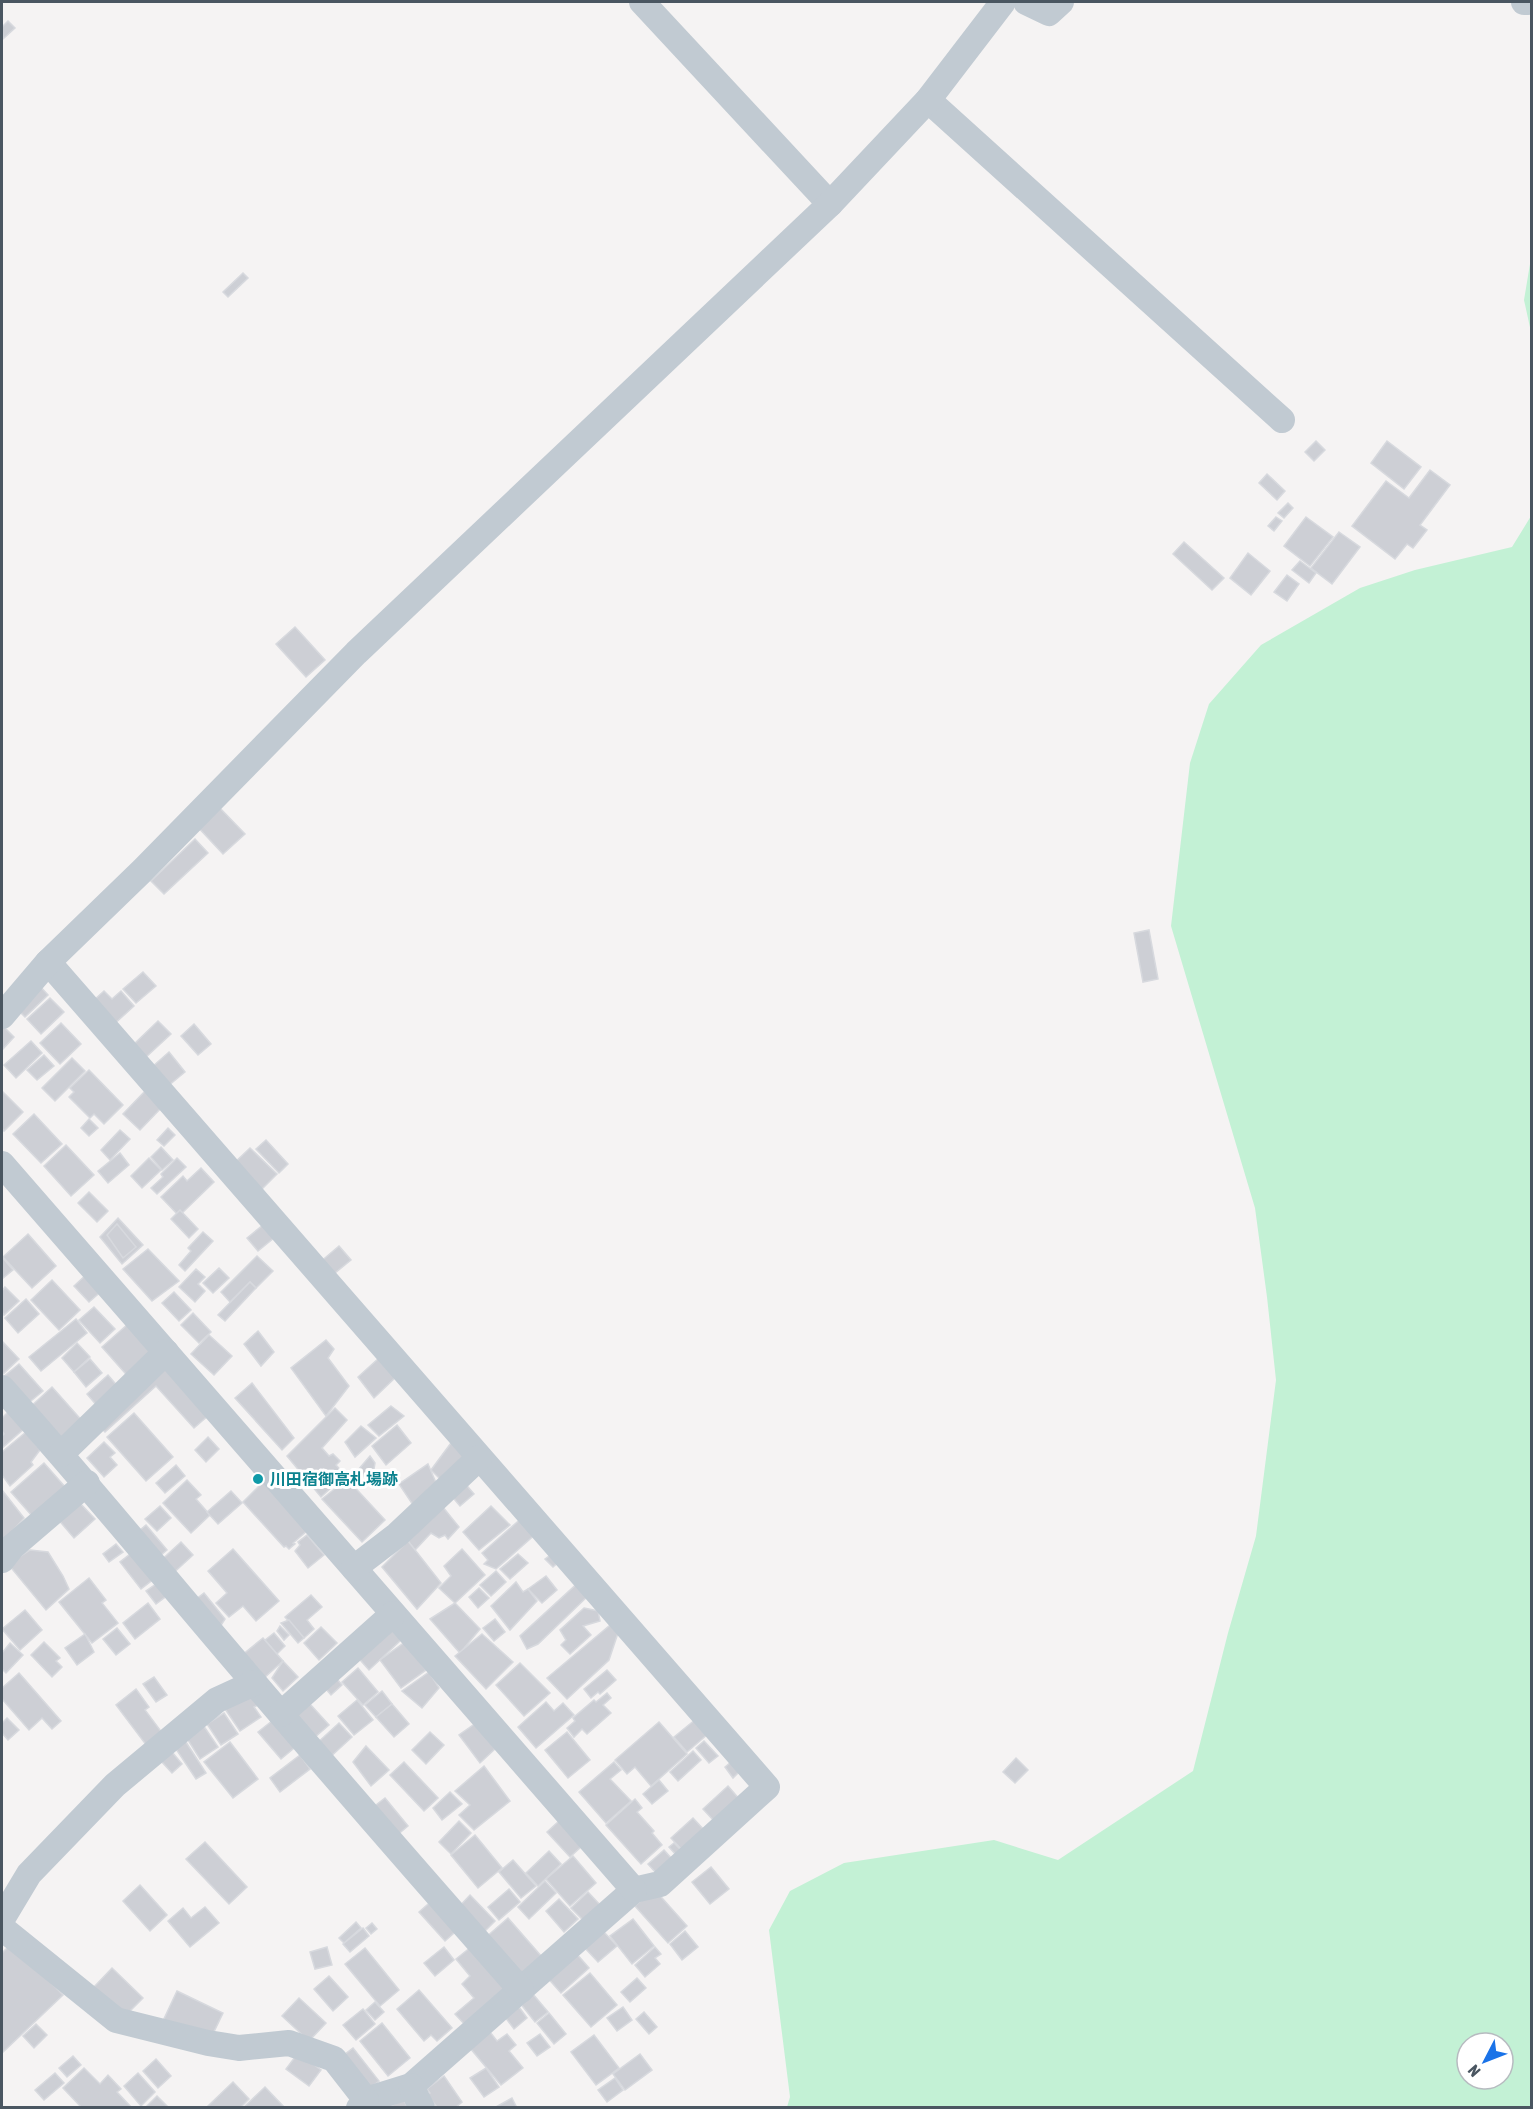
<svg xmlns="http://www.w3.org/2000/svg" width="1533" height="2109" font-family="'Asap Condensed','Noto Sans JP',sans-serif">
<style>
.green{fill:#c3f1d5;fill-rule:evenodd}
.building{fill:#cdcfd5;stroke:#d7d9de;stroke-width:1.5}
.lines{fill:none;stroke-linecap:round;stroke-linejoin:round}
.minor{stroke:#c1cad2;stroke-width:26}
.culture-dot{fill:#0f9aa8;stroke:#fff;stroke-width:2}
.labels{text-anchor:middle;stroke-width:6;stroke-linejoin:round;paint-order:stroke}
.culture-label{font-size:16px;font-weight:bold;fill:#0d838f;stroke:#fff;text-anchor:start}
</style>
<rect width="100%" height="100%" fill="#f5f3f3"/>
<!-- green -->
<g class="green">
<polygon points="1531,258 1531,332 1524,300"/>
<path d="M1531 516V2107H787L790 2097 769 1930 790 1891 844 1863 994 1840 1058 1860 1193 1771 1228 1633 1256 1536 1276 1380 1267 1297 1255 1208 1171 926 1190 763 1209 704 1261 645 1360 588 1415 570 1512 547ZM1467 2043H1503V2079H1467Z"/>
</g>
<!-- building -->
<g class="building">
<polygon points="8,21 15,28 3,39 2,27"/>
<polygon points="243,273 248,278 228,297 223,292"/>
<polygon points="1316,441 1325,450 1314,461 1305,452"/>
<polygon points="1387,441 1421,467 1404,489 1371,463"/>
<polygon points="1430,470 1450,485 1420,525 1427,530 1413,548 1407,544 1395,559 1352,526 1386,481 1409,498"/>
<polygon points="1267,474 1285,491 1277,500 1259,483"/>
<polygon points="1288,503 1293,508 1284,518 1278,513"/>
<polygon points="1276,517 1282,521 1274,531 1268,526"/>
<polygon points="1306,517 1333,537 1310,566 1284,546"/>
<polygon points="1339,532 1360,547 1332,584 1311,568"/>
<polygon points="1184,542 1224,578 1212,590 1173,554"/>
<polygon points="1248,553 1270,571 1251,595 1230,578"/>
<polygon points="1300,561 1316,573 1309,583 1292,570"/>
<polygon points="1287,575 1299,584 1287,601 1274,592"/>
<polygon points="295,627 325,660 306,677 276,644"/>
<polygon points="216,804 245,834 223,854 195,824"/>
<polygon points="195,839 208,853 164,894 151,881"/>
<polygon points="1149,930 1158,979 1143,982 1134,933"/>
<polygon points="143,972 156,986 136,1003 123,989"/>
<polygon points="37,983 48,995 25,1017 14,1006"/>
<polygon points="104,991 112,999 121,991 134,1006 112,1026 93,1001"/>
<polygon points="50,998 64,1012 41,1034 27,1019"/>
<polygon points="158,1021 171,1034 145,1058 133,1045"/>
<polygon points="61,1023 81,1044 60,1064 40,1043"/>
<polygon points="194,1024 211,1044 198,1055 181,1036"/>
<polygon points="2,1025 14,1037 2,1050"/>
<polygon points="31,1041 42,1053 16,1078 4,1065"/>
<polygon points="169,1052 185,1072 168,1086 152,1067"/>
<polygon points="44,1055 54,1066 37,1080 27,1070"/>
<polygon points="72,1058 85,1071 55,1101 42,1088"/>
<polygon points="89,1070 123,1105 104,1124 94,1114 90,1118 69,1097 74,1092 70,1088"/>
<polygon points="146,1090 163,1106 140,1130 123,1114"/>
<polygon points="2,1091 23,1112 4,1131 2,1128"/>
<polygon points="34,1114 62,1144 41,1163 13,1134"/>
<polygon points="89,1119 98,1128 89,1136 81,1128"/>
<polygon points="168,1128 175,1135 164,1146 157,1140"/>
<polygon points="120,1130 130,1139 110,1160 101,1150"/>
<polygon points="266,1140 288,1164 279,1173 256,1149"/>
<polygon points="66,1145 94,1175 71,1196 44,1166"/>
<polygon points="161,1147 173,1160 162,1170 151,1157"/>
<polygon points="250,1148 277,1174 258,1193 231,1166"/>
<polygon points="120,1153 129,1165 108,1183 98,1171"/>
<polygon points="149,1158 161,1170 142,1188 131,1176"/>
<polygon points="177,1158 186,1167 157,1194 151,1188 163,1177 161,1174"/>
<polygon points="201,1168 214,1182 179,1216 161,1197 183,1176 187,1181"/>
<polygon points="89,1192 108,1211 97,1222 78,1203"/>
<polygon points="180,1210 198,1229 189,1238 171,1219"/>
<polygon points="118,1218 143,1245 122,1264 100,1237"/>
<polygon points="117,1224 136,1247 123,1258 107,1235"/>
<polygon points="263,1225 274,1238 258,1251 247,1238"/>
<polygon points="203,1232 213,1241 185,1271 179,1265 191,1251 188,1248"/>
<polygon points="28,1234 56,1266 32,1288 3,1257"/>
<polygon points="339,1246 351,1260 330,1277 319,1263"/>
<polygon points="148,1249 179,1281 152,1301 123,1269"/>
<polygon points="257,1256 273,1271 256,1288 250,1282 230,1302 221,1292"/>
<polygon points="2,1257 13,1270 2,1279"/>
<polygon points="219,1268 229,1278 213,1293 203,1283"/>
<polygon points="196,1269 205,1277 198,1284 205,1291 195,1302 179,1287"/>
<polygon points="89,1272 104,1289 89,1302 74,1286"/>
<polygon points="52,1280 80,1310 59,1330 31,1300"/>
<polygon points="250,1282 256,1288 225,1321 218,1315"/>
<polygon points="5,1287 19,1301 4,1315 2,1312 2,1291"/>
<polygon points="174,1292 191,1310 179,1321 162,1303"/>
<polygon points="26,1299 39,1314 18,1333 5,1318"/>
<polygon points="94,1307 115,1329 100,1343 79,1320"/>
<polygon points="193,1313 211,1332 199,1343 181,1325"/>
<polygon points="76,1319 87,1333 41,1371 29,1357"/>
<polygon points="128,1324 158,1357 132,1381 102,1347"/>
<polygon points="258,1331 274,1352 261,1366 244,1344"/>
<polygon points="209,1335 232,1356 214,1375 191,1354"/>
<polygon points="326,1340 334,1349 328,1358 349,1386 326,1416 291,1368"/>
<polygon points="2,1341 19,1359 2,1375"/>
<polygon points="77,1343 90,1357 74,1372 62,1358"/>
<polygon points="379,1358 398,1375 374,1398 358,1377"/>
<polygon points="90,1359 102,1373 86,1387 74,1372"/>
<polygon points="162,1362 209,1415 194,1428 156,1386 105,1432 96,1423"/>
<polygon points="19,1364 43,1391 26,1405 2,1378"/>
<polygon points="108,1375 119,1388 98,1407 87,1394"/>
<polygon points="252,1383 294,1438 282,1450 235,1398"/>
<polygon points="52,1387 84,1423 59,1445 27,1410"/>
<polygon points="391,1406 404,1416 379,1436 368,1425"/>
<polygon points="335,1408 347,1420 322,1448 329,1456 333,1454 340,1461 336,1465 345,1475 321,1497 287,1456"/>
<polygon points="9,1411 25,1428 2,1448 2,1436 4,1434 2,1431 2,1418"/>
<polygon points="134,1413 173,1457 146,1481 107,1437"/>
<polygon points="397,1425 411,1443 386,1465 372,1446"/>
<polygon points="361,1426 376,1438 355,1457 345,1442"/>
<polygon points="26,1432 40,1450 31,1462 33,1465 10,1486 2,1475 2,1452"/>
<polygon points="208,1437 219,1449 206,1462 195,1450"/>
<polygon points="454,1439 469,1455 443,1482 431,1470"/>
<polygon points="104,1442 115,1453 110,1457 117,1465 104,1477 87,1458"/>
<polygon points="370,1456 375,1463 374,1469 363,1476 358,1470"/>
<polygon points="44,1463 66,1488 33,1517 11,1492"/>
<polygon points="428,1464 437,1485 413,1505 399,1484"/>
<polygon points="176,1465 185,1476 165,1493 156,1483"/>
<polygon points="347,1479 385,1520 362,1542 322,1499"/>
<polygon points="187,1480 201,1495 196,1499 210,1515 191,1533 163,1503"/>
<polygon points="462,1480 474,1494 460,1506 449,1493"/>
<polygon points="263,1482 307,1531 293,1543 295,1544 289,1549 286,1546 284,1547 243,1502"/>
<polygon points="2,1490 24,1518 2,1543"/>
<polygon points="231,1491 242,1503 218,1524 207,1512"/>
<polygon points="77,1500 95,1519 74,1538 57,1518"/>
<polygon points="438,1501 459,1527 448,1539 445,1535 439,1538 431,1533 415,1550 408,1541"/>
<polygon points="160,1506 171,1518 157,1531 145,1519"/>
<polygon points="491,1506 510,1525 479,1550 463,1532"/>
<polygon points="524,1516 538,1532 496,1569 484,1564 488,1560 482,1553"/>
<polygon points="146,1525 167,1550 155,1560 134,1535"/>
<polygon points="307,1535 324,1555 308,1568 295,1551 300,1545 298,1542"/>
<polygon points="408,1541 441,1583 417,1609 382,1567"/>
<polygon points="181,1542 193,1555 169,1577 157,1564"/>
<polygon points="116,1544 123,1552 109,1562 103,1554"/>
<polygon points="233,1549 279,1601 256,1621 243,1606 229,1617 216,1603 227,1593 208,1571"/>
<polygon points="462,1549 485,1575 455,1603 439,1588 451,1576 444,1566"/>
<polygon points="30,1550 48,1552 63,1576 69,1589 46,1610 8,1564"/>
<polygon points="134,1551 155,1578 141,1589 120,1562"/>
<polygon points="553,1553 560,1561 553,1567 545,1559"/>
<polygon points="518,1554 528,1563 510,1579 500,1569"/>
<polygon points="496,1571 506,1582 491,1596 480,1585"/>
<polygon points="546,1576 557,1590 542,1603 528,1589"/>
<polygon points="89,1578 106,1600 102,1603 118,1623 92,1643 59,1602"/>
<polygon points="580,1581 589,1595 538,1644 527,1649 520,1636"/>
<polygon points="159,1582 168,1595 156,1604 146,1591"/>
<polygon points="516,1582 523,1592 528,1589 537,1601 510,1630 491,1606"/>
<polygon points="479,1588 489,1598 478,1608 469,1597"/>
<polygon points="204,1593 225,1619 218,1630 195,1600"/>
<polygon points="311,1595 322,1607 307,1620 314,1629 304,1638 285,1617"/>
<polygon points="148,1603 160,1619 135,1639 123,1623"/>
<polygon points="455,1603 480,1629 460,1653 430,1619"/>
<polygon points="584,1608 598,1611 600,1621 583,1626 591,1635 570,1654 561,1645 566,1640 560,1630"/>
<polygon points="25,1610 42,1630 20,1650 2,1629"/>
<polygon points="495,1619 505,1632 494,1641 483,1628"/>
<polygon points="289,1620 304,1638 298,1643 281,1623"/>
<polygon points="615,1621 619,1630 609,1660 567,1699 547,1678"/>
<polygon points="386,1624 401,1640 369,1670 354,1653"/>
<polygon points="280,1626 289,1635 284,1640 277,1631"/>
<polygon points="321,1627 337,1643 319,1660 304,1643"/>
<polygon points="117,1628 130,1644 116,1655 103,1639"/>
<polygon points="274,1633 285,1646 277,1654 265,1640"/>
<polygon points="85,1634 94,1652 77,1665 65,1648"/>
<polygon points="482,1634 513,1662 486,1689 455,1656"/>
<polygon points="263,1638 283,1661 263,1679 242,1655"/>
<polygon points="44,1642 60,1658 56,1661 62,1667 52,1677 31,1655"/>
<polygon points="405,1642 426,1670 401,1688 380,1660"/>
<polygon points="10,1643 23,1655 6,1673 2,1669 2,1653"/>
<polygon points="283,1661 298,1677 283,1691 272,1678"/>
<polygon points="520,1663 550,1693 524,1716 496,1685"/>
<polygon points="358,1668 378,1692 363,1705 342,1682"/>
<polygon points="607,1670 616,1680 600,1694 598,1692 591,1698 584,1689"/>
<polygon points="429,1672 439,1688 422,1708 402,1691"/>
<polygon points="19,1673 61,1721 52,1729 42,1718 29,1730 2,1699 2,1688"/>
<polygon points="332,1673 342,1685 331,1695 320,1682"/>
<polygon points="154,1677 167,1695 156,1702 143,1684"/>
<polygon points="136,1689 149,1707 145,1710 163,1734 147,1746 116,1705"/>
<polygon points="382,1691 392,1704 376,1717 365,1705"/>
<polygon points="250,1693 258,1705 254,1707 261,1717 240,1731 225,1709"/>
<polygon points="607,1693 611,1698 603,1705 611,1713 587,1734 582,1729 574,1737 567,1728 575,1721 573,1718 594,1700 596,1702"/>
<polygon points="357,1700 373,1720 354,1735 338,1716"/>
<polygon points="546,1702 554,1711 563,1703 574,1715 536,1748 518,1727"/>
<polygon points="309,1703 329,1725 314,1738 295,1716"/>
<polygon points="392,1704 409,1724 394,1737 376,1717"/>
<polygon points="224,1713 238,1734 221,1745 207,1724"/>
<polygon points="277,1717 299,1744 281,1759 258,1732"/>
<polygon points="7,1718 19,1730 8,1740 2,1733 2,1723"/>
<polygon points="696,1719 708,1734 687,1752 674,1737"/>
<polygon points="659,1722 687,1754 651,1786 635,1767 627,1774 615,1760"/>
<polygon points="339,1723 352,1737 327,1760 315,1745"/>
<polygon points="476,1723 495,1749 480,1763 459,1735"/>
<polygon points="203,1725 218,1747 200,1759 186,1737"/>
<polygon points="430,1732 444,1745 426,1764 412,1750"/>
<polygon points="567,1732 590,1760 568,1778 545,1750"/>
<polygon points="184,1739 206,1773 196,1779 174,1746"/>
<polygon points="704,1741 718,1756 709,1763 696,1748"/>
<polygon points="230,1742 258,1779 233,1798 204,1762"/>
<polygon points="366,1746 389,1770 371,1786 353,1762"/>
<polygon points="693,1751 701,1760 678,1781 670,1772"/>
<polygon points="172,1752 182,1764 172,1773 161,1761"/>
<polygon points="300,1755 310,1769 280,1792 270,1778"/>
<polygon points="1016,1758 1028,1770 1015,1783 1003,1772"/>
<polygon points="732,1761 740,1771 733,1778 725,1767"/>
<polygon points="404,1762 438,1798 424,1811 390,1775"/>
<polygon points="614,1762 621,1770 610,1779 631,1801 606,1823 579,1792"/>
<polygon points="484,1766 510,1801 474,1830 459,1815 470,1805 455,1791"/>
<polygon points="659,1780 668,1791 652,1804 643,1794"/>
<polygon points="728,1786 740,1800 715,1822 703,1809"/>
<polygon points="450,1792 462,1804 442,1820 433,1808"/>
<polygon points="385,1798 408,1826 396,1836 372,1808"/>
<polygon points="635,1799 642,1808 637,1812 654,1831 652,1833 662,1845 641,1864 606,1825"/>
<polygon points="693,1818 705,1831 683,1851 671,1838"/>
<polygon points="459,1821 471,1833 451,1854 439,1842"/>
<polygon points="559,1821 582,1846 570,1857 547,1832"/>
<polygon points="475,1835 502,1868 478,1888 451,1855"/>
<polygon points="205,1842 247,1887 229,1904 186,1859"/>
<polygon points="674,1843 682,1851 677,1856 669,1847"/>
<polygon points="664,1850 672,1859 656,1873 648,1864"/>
<polygon points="549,1851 561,1864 538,1886 526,1873"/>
<polygon points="573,1856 596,1883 570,1906 546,1879"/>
<polygon points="513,1860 536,1886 521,1898 499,1872"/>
<polygon points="711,1867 729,1889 710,1904 692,1882"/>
<polygon points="545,1881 556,1893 529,1919 518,1907"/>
<polygon points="140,1885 167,1915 150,1931 123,1901"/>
<polygon points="509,1889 520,1902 499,1920 488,1907"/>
<polygon points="654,1889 687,1926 668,1943 635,1906"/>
<polygon points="588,1892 601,1906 584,1921 571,1908"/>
<polygon points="470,1895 495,1921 481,1935 456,1910"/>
<polygon points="435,1898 462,1926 445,1941 419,1912"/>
<polygon points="559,1899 578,1919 564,1932 546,1911"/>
<polygon points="205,1907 219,1923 190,1947 168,1921 183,1908 191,1918"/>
<polygon points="508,1918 542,1957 519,1978 485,1938"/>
<polygon points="633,1919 654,1946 632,1964 610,1936"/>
<polygon points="356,1922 361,1928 344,1943 339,1938"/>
<polygon points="372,1923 377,1929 371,1934 366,1928"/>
<polygon points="363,1928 369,1936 350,1952 343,1944"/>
<polygon points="603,1931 617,1946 598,1962 584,1947"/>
<polygon points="685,1931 698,1947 682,1960 670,1944"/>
<polygon points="12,1943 63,1995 2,2053 2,1953"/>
<polygon points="327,1947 332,1965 315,1969 310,1952"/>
<polygon points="444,1947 454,1960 435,1976 424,1963"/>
<polygon points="471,1947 506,1988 467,2027 455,2014 474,1998 462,1984 470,1976 456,1959"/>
<polygon points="655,1947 661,1954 655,1958 660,1964 645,1977 635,1965"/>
<polygon points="365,1948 399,1990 380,2006 345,1964"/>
<polygon points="575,1952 589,1968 561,1993 546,1976"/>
<polygon points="112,1968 143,1998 124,2017 94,1987"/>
<polygon points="590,1973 617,2005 591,2027 563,1995"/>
<polygon points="329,1976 348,1997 333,2011 314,1989"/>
<polygon points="637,1978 646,1988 630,2002 621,1992"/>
<polygon points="419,1990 452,2028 437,2041 431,2035 424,2041 397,2009"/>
<polygon points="177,1991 223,2013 209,2042 163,2021"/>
<polygon points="532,1993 548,2012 535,2022 520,2003"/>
<polygon points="299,1998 326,2023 309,2041 282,2016"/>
<polygon points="375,2002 384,2012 375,2020 366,2010"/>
<polygon points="519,2007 527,2018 514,2029 505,2017"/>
<polygon points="623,2007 632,2020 617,2031 607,2018"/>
<polygon points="363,2009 375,2024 356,2040 343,2025"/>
<polygon points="644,2012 657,2027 649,2034 636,2019"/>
<polygon points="549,2013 566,2034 554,2044 537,2023"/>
<polygon points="382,2023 410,2058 388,2076 360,2041"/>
<polygon points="36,2024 47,2035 34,2048 23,2036"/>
<polygon points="490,2032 497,2041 507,2034 516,2045 509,2051 523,2068 501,2085 470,2048"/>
<polygon points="540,2034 550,2047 537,2056 527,2043"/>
<polygon points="594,2035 619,2068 596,2085 571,2052"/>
<polygon points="353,2048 379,2081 365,2092 340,2058"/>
<polygon points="298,2053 321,2070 309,2086 286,2069"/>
<polygon points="640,2054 652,2070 625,2090 613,2074"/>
<polygon points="73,2056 81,2065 67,2077 59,2068"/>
<polygon points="156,2059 171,2076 158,2088 143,2071"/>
<polygon points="84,2068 100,2084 108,2075 121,2089 117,2092 132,2108 82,2108 63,2088"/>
<polygon points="486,2068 499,2087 484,2097 470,2078"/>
<polygon points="55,2073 64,2083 44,2100 35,2090"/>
<polygon points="138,2073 155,2092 141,2106 124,2086"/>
<polygon points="444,2076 462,2102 455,2108 438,2108 427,2095 430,2093 427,2089"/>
<polygon points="615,2078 623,2090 607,2102 598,2090"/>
<polygon points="233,2082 249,2099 240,2108 210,2108 208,2106"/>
<polygon points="265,2087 285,2108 244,2108 244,2107"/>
<polygon points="157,2096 169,2108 145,2108"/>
<polygon points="512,2098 517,2108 494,2108"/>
<polygon points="403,2099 408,2108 389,2108 389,2107"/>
</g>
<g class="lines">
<!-- minor -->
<g class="minor">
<polyline points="642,2 830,204"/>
<polyline points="1026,2 1049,13 1061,2"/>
<polyline points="1524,2 1528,2"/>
<polyline points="928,100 1282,420"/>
<polyline points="48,962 767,1787 660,1884 634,1890 411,2086 366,2100 359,2108"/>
<polyline points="2,1016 48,962 143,870 356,653 830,204 928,100 1003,2"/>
<polyline points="2,1164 634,1890"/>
<path d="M2 1388C89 1485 171 1586 256 1685 343 1787 432 1889 521 1990"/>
<polyline points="61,1454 166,1352"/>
<polyline points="2,1560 12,1547 87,1483"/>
<polyline points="354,1568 397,1535 479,1458"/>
<polyline points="281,1714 393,1614"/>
<polyline points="2,1919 29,1874 115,1785 217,1700 254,1683"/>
<polyline points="2,1928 116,2020 208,2043 239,2048 289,2043 334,2059 366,2100"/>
<polyline points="411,2086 422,2108"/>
</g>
</g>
<!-- markers -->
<circle class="culture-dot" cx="258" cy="1479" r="6"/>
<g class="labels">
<!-- culture labels -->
<g class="culture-label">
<text x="270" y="1485">川田宿御高札場跡</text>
</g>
</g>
<!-- border -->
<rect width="1533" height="2109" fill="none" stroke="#4a5661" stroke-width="6"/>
<!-- north arrow -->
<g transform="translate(1485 2061) rotate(228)"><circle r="28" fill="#ffffff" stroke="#b7bbc0" stroke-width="1.5"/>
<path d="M0-4.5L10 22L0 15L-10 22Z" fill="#1a73e8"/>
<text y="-9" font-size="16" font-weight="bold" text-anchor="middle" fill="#4a5661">N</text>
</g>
</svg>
